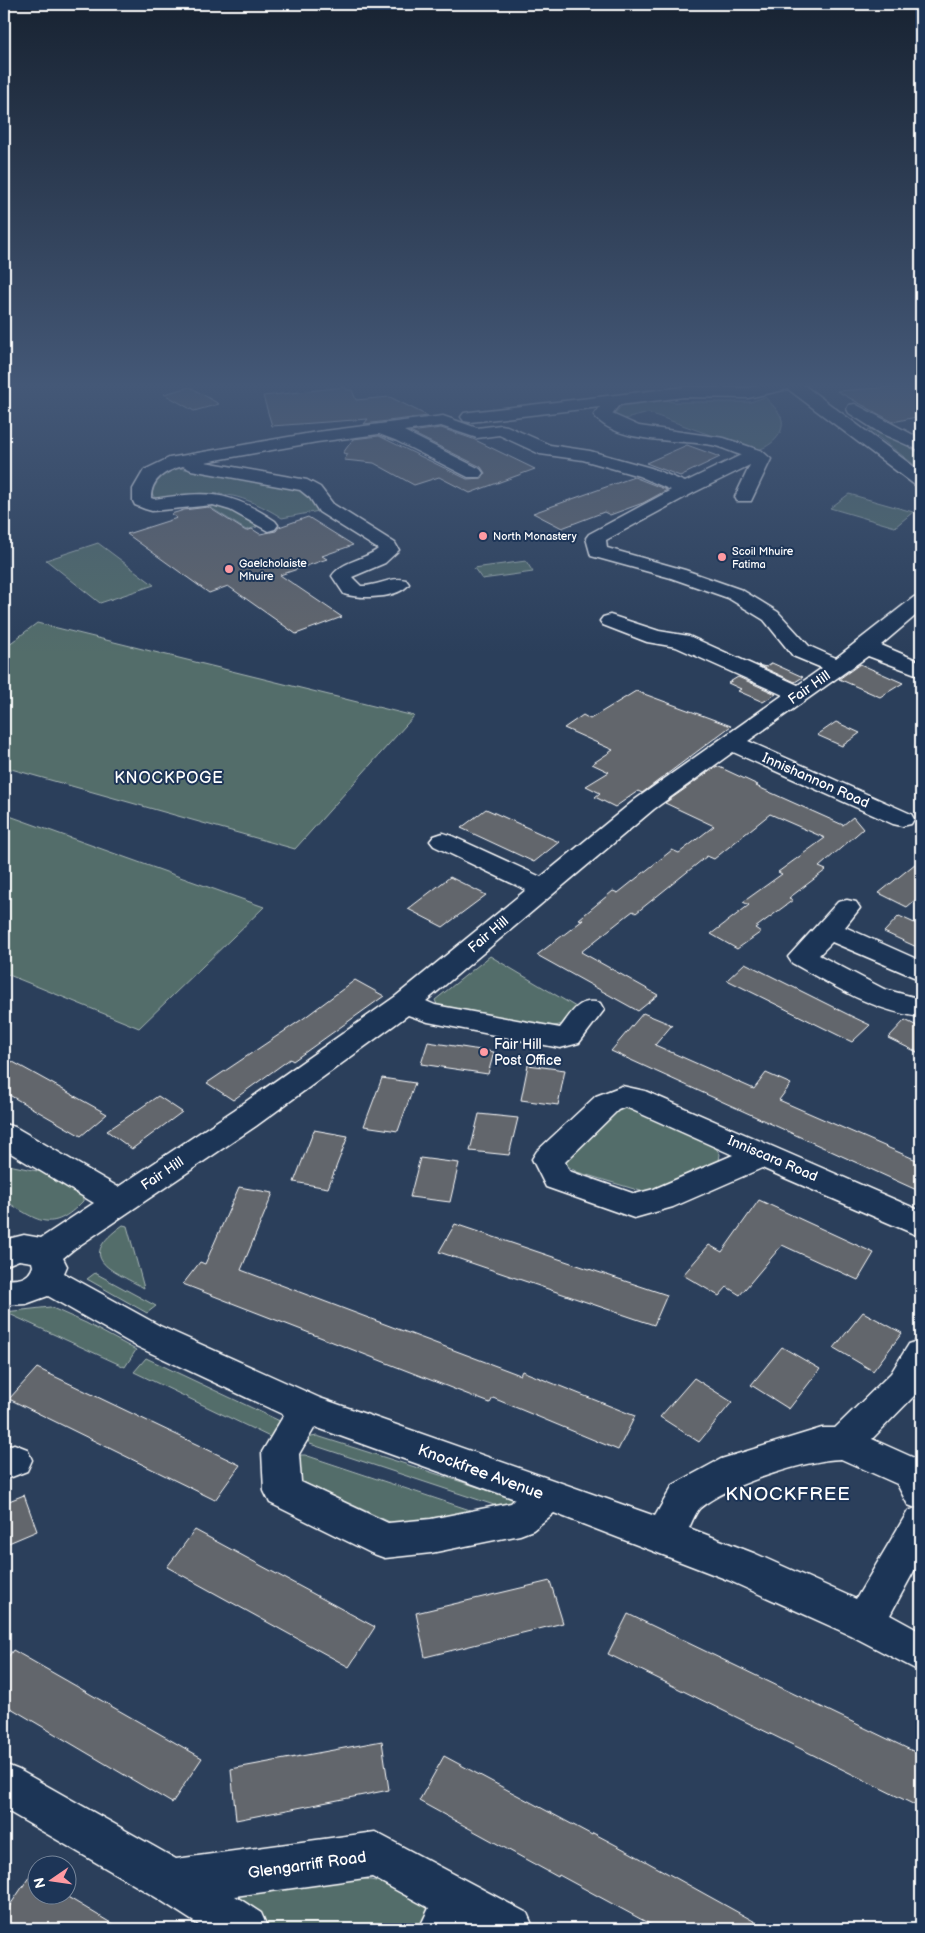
<svg xmlns="http://www.w3.org/2000/svg" width="925" height="1933" font-family="'Balsamiq Sans',sans-serif">
<style>
.green{fill:#526d6b;stroke:#a8b6b5}
.building{fill:#62666c;stroke:#fff}
.lines{fill:none;stroke-linecap:round;stroke-linejoin:round}
.minor-casing{stroke:#fff;stroke-width:3}
.minor{fill:#1d3557;fill-rule:evenodd}
.poi-dot{fill:#ff9aa2;stroke:#1d3557;stroke-width:2}
.labels{text-anchor:middle;stroke-width:4;stroke-linejoin:round;paint-order:stroke}
.far-poi-label{font-size:11px;fill:#fff;stroke:#1d3557;text-anchor:start}
.street-label{font-size:14px;fill:#fff;stroke:#1d3557}
.poi-label{font-size:14px;fill:#fff;stroke:#1d3557;text-anchor:start}
.quarter-label{font-size:16px;letter-spacing:1px;fill:#fff;stroke:#1d3557}
.near-street-label{font-size:16px;fill:#fff;stroke:#1d3557}
.near-quarter-label{font-size:19px;letter-spacing:1px;fill:#fff;stroke:#1d3557}
</style>
<rect width="100%" height="100%" fill="#2b3f5b"/>
<filter id="ink" filterUnits="userSpaceOnUse"><feTurbulence type="fractalNoise" baseFrequency=".02" numOctaves="2"/><feDisplacementMap in="SourceGraphic" scale="10" xChannelSelector="R" yChannelSelector="G"/><feConvolveMatrix kernelMatrix="1 2 1 2 8 2 1 2 1" color-interpolation-filters="sRGB"/></filter>
<g filter="url(#ink)">
<!-- green -->
<g class="green">
<path d="M765 397C771 404 780 411 782 420 785 436 766 451 752 450L649 413 621 420 613 416 623 404 661 399 673 402H750Z"/>
<polygon points="868,429 883,432 921,454 921,470"/>
<path d="M172 467 296 487 313 498 319 511 282 518C262 505 234 492 209 494 193 495 171 505 155 498L149 489 150 484Z"/>
<polygon points="849,494 913,512 895,527 830,508"/>
<polygon points="205,504 224,505 257,527 246,530"/>
<polygon points="98,543 154,585 100,603 46,560"/>
<polygon points="526,561 533,572 482,579 474,568"/>
<polygon points="37,623 414,716 295,849 4,767 4,648"/>
<polygon points="4,814 264,907 139,1028 4,973"/>
<polygon points="490,956 576,1007 563,1024 547,1028 439,1009 435,1000"/>
<polygon points="628,1104 712,1143 720,1154 719,1161 671,1188 644,1192 577,1172 564,1164 565,1155 611,1109"/>
<path d="M4 1164 61 1176 83 1190V1201C51 1235 37 1220 4 1200Z"/>
<path d="M123 1225 127 1226 144 1288C110 1269 75 1259 123 1225Z"/>
<polygon points="95,1273 156,1306 147,1313 87,1279"/>
<polygon points="50,1307 86,1323 136,1350 125,1367 5,1312"/>
<polygon points="146,1358 284,1423 274,1439 134,1372"/>
<polygon points="317,1436 522,1501 497,1506 310,1444 306,1438"/>
<polygon points="291,1455 305,1455 479,1513 407,1530 301,1481 293,1473"/>
<polygon points="361,1878 385,1883 428,1905 429,1913 420,1929 275,1929 231,1904 236,1895"/>
</g>
<!-- building -->
<g class="building">
<polygon points="921,385 921,416 893,422 837,391"/>
<polygon points="190,387 219,404 194,411 164,394"/>
<polygon points="345,387 347,390 352,390 356,400 390,397 428,416 364,424 368,419 272,426 263,396"/>
<polygon points="441,428 473,439 535,469 470,493 439,477 414,485 374,463 344,460 348,454 343,453 353,439 379,436 467,479 482,478 485,473 481,467 410,432"/>
<polygon points="687,445 720,457 680,476 646,463"/>
<polygon points="634,477 667,490 643,503 610,515 604,512 562,528 533,513"/>
<polygon points="208,507 246,531 252,529 260,534 276,531 279,527 308,517 353,545 322,556 327,559 280,575 342,617 296,634 228,586 209,593 127,534 177,518 171,514 184,510"/>
<polygon points="772,663 803,677 795,682 758,665 766,667"/>
<polygon points="860,664 903,683 880,697 839,679"/>
<polygon points="738,677 776,694 763,702 738,691 741,689 728,683"/>
<polygon points="636,691 731,726 642,793 638,791 615,807 595,797 600,793 586,786 609,772 592,764 613,750 564,728 583,715 590,719"/>
<polygon points="836,722 860,733 842,746 817,735"/>
<polygon points="717,766 758,785 756,786 843,825 853,817 863,829 819,867 826,870 789,898 793,900 755,928 761,932 737,949 711,934 749,905 743,902 782,874 778,872 825,838 770,814 714,859 707,856 636,913 633,911 629,914 581,952 658,995 638,1011 537,955 583,920 579,919 613,891 618,893 672,850 679,853 714,826 665,803"/>
<polygon points="486,809 559,842 534,862 461,828"/>
<polygon points="921,859 921,895 907,907 879,893"/>
<polygon points="450,877 486,895 443,927 408,909"/>
<polygon points="899,916 921,926 921,949 884,932"/>
<polygon points="745,963 851,1016 870,1025 852,1042 727,980"/>
<polygon points="355,980 384,996 293,1061 290,1059 233,1100 207,1083 304,1018"/>
<polygon points="643,1013 672,1025 655,1045 754,1089 766,1073 791,1084 779,1100 921,1162 921,1192 611,1051"/>
<polygon points="905,1020 921,1028 921,1054 888,1038"/>
<polygon points="428,1042 494,1052 488,1074 421,1064"/>
<polygon points="4,1057 51,1083 107,1114 81,1136 4,1092"/>
<polygon points="528,1065 565,1070 558,1105 521,1100"/>
<polygon points="382,1078 415,1083 398,1131 364,1126"/>
<polygon points="158,1096 182,1112 132,1149 107,1131"/>
<polygon points="479,1114 518,1118 509,1155 470,1151"/>
<polygon points="314,1130 348,1136 328,1188 294,1182"/>
<polygon points="420,1158 459,1163 450,1202 410,1197"/>
<polygon points="239,1187 273,1193 241,1270 520,1375 522,1371 635,1416 618,1450 493,1398 490,1403 183,1284 200,1262 205,1264"/>
<polygon points="759,1200 874,1253 858,1280 782,1245 740,1295 727,1287 719,1296 683,1275 709,1245 722,1252"/>
<polygon points="455,1224 559,1259 667,1295 654,1325 439,1252"/>
<polygon points="863,1312 902,1333 873,1371 834,1348"/>
<polygon points="782,1347 820,1369 789,1409 751,1385"/>
<polygon points="37,1368 110,1403 240,1465 215,1500 9,1399"/>
<polygon points="694,1378 732,1402 699,1442 660,1417"/>
<polygon points="24,1495 37,1531 4,1545 4,1503"/>
<polygon points="195,1530 375,1627 349,1667 167,1567"/>
<polygon points="550,1581 563,1623 425,1657 416,1613"/>
<polygon points="628,1614 921,1755 921,1808 608,1654"/>
<polygon points="13,1650 202,1758 172,1803 4,1704 4,1663"/>
<polygon points="382,1741 389,1790 236,1820 231,1769"/>
<polygon points="444,1756 592,1835 593,1833 629,1852 768,1929 659,1929 559,1875 558,1877 419,1801"/>
<polygon points="38,1864 38,1896 66,1896 121,1929 4,1929 4,1914"/>
</g>
<g class="lines">
<!-- minor casing -->
<g class="minor-casing">
<g id="minor">
<path d="M773 383H801L921 472V486L915 485 788 389 748 398 684 397 619 405 612 414 639 426 724 438 762 451 771 459 751 501H737L735 497 750 465 693 493 606 540 607 548 685 570 742 590 778 612 809 646 836 658 914 597 921 595V611L881 645 921 662V676L868 656 748 741 911 814 914 819 911 824 902 826 893 824 733 752 654 809 426 1001 435 1005 560 1028C572 1013 578 997 600 1003L604 1010 579 1043 560 1048 428 1022 408 1015 256 1126 74 1249 63 1258 67 1266 64 1273 160 1326 320 1398 655 1516 673 1485 721 1459 822 1428H835L891 1373 909 1344 921 1340V1385L917 1393 872 1439 921 1461V1558L890 1615 921 1632V1672L850 1635 728 1580 554 1513 533 1530 520 1535 431 1553 385 1558 371 1553 270 1503 264 1491 262 1452 284 1415 136 1346 48 1296 26 1304 4 1305V1279C16 1280 29 1280 33 1266L32 1262 19 1260 4 1266V1240L24 1235 41 1238 94 1203 4 1149V1124L15 1127 118 1187 234 1110 396 996 526 890 434 846 430 841 434 836 443 833 452 836 541 877 636 799 783 695 676 647 647 642 603 625 600 621 603 617 610 615 659 631 689 636 798 685 822 668 793 656 764 620 728 598 671 578 591 556 586 538 589 534 671 490 639 476 583 460 540 454 499 435 477 438 441 426 404 431 480 469 483 473 480 477H468L395 440 379 434 317 442 205 462 307 480 320 487 333 504 395 543 399 550 385 563 352 577 361 586C377 587 391 576 406 580L409 584C398 599 360 599 344 594L332 576C342 561 364 560 378 549L319 512 310 498 300 490 191 470 183 466C165 471 151 479 151 498L154 499C208 491 228 490 275 521L278 525 275 529 268 531 230 510 213 505 152 511 145 509 135 505 133 501V489L144 470 169 458 317 432 443 416 477 428 501 425 507 426 550 445 590 451 651 468 685 482 741 455C731 452 722 447 712 445 680 439 614 444 594 415L600 407 470 422 464 421 461 417 464 413 470 412 684 387 748 388ZM315 1427 515 1499 511 1503 431 1519 388 1523 301 1482 299 1454ZM841 1459 897 1484 908 1505 916 1508 908 1511 856 1599 756 1554 689 1528C692 1522 695 1513 700 1508 727 1485 806 1460 841 1459Z"/>
<polygon points="855,404 921,439 921,451 880,433 849,413 847,409 849,405"/>
<path d="M847 900 856 902 860 908 845 927 921 961V980L832 942 819 955 884 989 921 999V1017C873 1011 834 986 792 963L788 957 838 902Z"/>
<path d="M622 1086 645 1091 921 1211V1237L762 1168 673 1207 634 1218 546 1187 532 1159 537 1151 596 1096ZM625 1107 628 1108 733 1155 654 1189 635 1194 569 1171 565 1162 618 1110Z"/>
<polygon points="14,1444 27,1449 32,1460 27,1471 4,1480 4,1448"/>
<polygon points="4,1764 19,1770 176,1859 375,1832 527,1913 534,1929 419,1929 429,1908 372,1877 235,1896 261,1913 268,1929 205,1929 157,1898 4,1809"/>
</g>
</g>
<!-- minor -->
<use href="#minor" class="minor"/>
</g>
</g>
<!-- sky -->
<linearGradient id="sky" x2="0" y2="1"><stop stop-color="#182332"/><stop offset="0.59" stop-color="#445877"/><stop offset="1" stop-color="#445877" stop-opacity="0"/></linearGradient>
<rect width="925" height="653" fill="url(#sky)"/>
<!-- markers -->
<g class="poi-dot">
<circle cx="483" cy="536" r="5"/>
<circle cx="722" cy="557" r="5"/>
<circle cx="229" cy="569" r="5"/>
<circle cx="484" cy="1052" r="5"/>
</g>
<g class="labels">
<!-- far-poi labels -->
<g class="far-poi-label">
<text x="493" y="540">North Monastery</text>
<text x="732" y="555">Scoil Mhuire<tspan x="732" dy="13">Fatima</tspan></text>
<text x="239" y="567">Gaelcholaiste<tspan x="239" dy="13">Mhuire</tspan></text>
</g>
<!-- street labels -->
<g class="street-label">
<text transform="translate(809 687) rotate(-35)" y="5">Fair Hill</text>
<text transform="translate(816 780) rotate(24)" y="5">Innishannon Road</text>
<text transform="translate(488 934) rotate(-40)" y="5">Fair Hill</text>
<text transform="translate(773 1158) rotate(23)" y="5">Inniscara Road</text>
<text transform="translate(162 1173) rotate(-34)" y="5">Fair Hill</text>
</g>
<!-- poi labels -->
<g class="poi-label">
<text x="494" y="1049">Fair Hill<tspan x="494" dy="16">Post Office</tspan></text>
</g>
<!-- quarter labels -->
<g class="quarter-label">
<text x="169" y="783">KNOCKPOGE</text>
</g>
<!-- near-street labels -->
<g class="near-street-label">
<text transform="translate(481 1471) rotate(20)" y="6">Knockfree Avenue</text>
<text transform="translate(307 1864) rotate(-8)" y="6">Glengarriff Road</text>
</g>
<!-- near-quarter labels -->
<g class="near-quarter-label">
<text x="788" y="1500">KNOCKFREE</text>
</g>
</g>
<!-- margin -->
<rect width="925" height="1933" fill="none" stroke="#1d3557" stroke-width="20"/>
<rect x="10" y="10" width="905" height="1913" fill="none" stroke="#fff" stroke-width="2" filter="url(#ink)"/>
<!-- north arrow -->
<g transform="translate(52 1880) rotate(257)"><circle r="24" fill="#1d3557" stroke="#77869a"/>
<path d="M0-4L9 19L0 12L-9 19Z" fill="#ff9aa2"/>
<text y="-8" font-size="14" font-weight="bold" text-anchor="middle" fill="#ffffff">N</text>
</g>
</svg>
